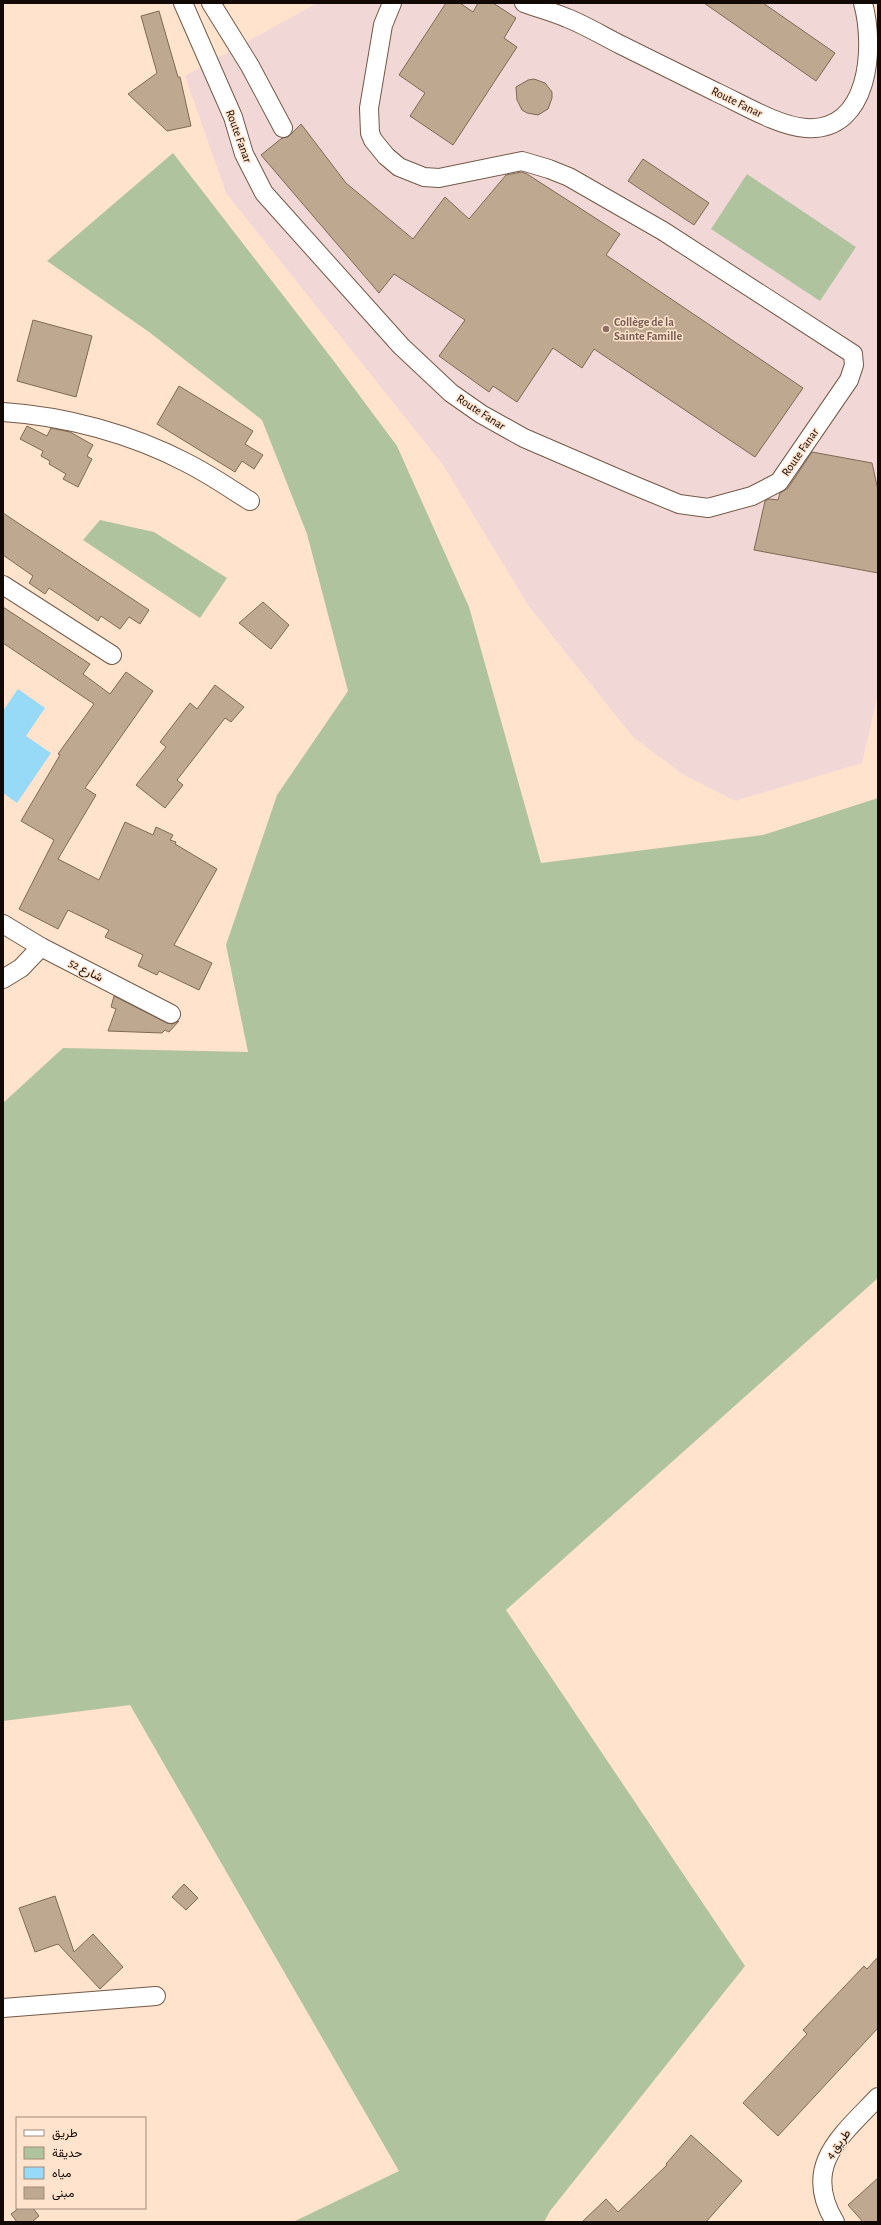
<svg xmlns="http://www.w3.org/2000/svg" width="881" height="2225" font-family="'Alegreya Sans',Vazirmatn,sans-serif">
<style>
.education{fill:#f2d7d7}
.green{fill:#afc49e}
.water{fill:#97daf8}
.building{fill:#bea890;stroke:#7e6a53}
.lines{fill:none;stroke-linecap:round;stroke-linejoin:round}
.minor-casing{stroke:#725a48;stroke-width:20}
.minor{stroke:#fff;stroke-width:18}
.education-dot{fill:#8d6e63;stroke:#ffe3cd;stroke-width:1.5}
.labels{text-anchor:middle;stroke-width:3;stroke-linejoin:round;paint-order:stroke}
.street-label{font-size:12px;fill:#120904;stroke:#ffe3cd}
.education-label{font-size:12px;font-weight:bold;fill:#785e54;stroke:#ffe3cd;text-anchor:start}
</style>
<rect width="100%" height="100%" fill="#ffe3cd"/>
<!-- education -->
<polygon class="education" points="317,3 874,3 878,72 878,694 862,763 735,801 682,774 633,737 528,605 443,465 226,193 185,76"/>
<!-- green -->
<g class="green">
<polygon points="173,153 333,360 397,446 469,607 541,863 763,835 878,798 878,1278 506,1610 745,1966 550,2211 544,2222 293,2222 399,2171 130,1705 3,1721 3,1103 63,1048 248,1052 226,945 277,795 348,691 307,534 262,420 149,332 47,261"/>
<polygon points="747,174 856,247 820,301 711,229"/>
<polygon points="100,520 154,532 227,578 200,618 83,540"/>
</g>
<!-- water -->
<polygon class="water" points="18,689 45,708 26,736 51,753 17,803 3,793 3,711"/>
<!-- building -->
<g class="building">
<polygon points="446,3 460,3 473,12 478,3 493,3 516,18 504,38 517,47 453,145 410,116 425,93 399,75"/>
<polygon points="704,3 763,3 835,53 816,81"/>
<polygon points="159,11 178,77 180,77 191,126 167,131 128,94 157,73 141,16"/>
<polygon points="534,79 545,83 552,92 552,98 548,109 538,115 527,113 522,110 517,100 516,87 528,80"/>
<polygon points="301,124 346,183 413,239 445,197 469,219 506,175 522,172 527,174 620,234 606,255 803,388 755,457 594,349 582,368 553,348 517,402 493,386 489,392 439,356 465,320 394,274 379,293 261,155 282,138 288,137"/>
<polygon points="643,159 709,203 694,225 628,181"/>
<polygon points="33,320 92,336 76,397 17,381"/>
<polygon points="179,386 253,431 245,444 263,455 254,469 242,461 235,472 157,424"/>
<polygon points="27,426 47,436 51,428 70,432 93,445 87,456 92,459 78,487 63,479 66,474 49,464 50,461 41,456 43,451 20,439"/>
<polygon points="812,452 872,463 878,490 878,573 754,550 765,501 769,499 778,500 780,493 788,488"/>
<polygon points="3,513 149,610 140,624 129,617 120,629 101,616 98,621 49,588 45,594 29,583 33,576 3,555"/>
<polygon points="263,602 289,625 271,649 239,623"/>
<polygon points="3,607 90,664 83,674 110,694 126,672 153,691 85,788 96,795 58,859 99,880 125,822 153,835 156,827 173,835 170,840 176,842 175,844 217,869 174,945 212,963 199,990 159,971 157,975 138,966 143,955 105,937 109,930 68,910 58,929 19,909 54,840 21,821 60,755 58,754 94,704 3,643"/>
<polygon points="215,685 244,707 231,722 225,718 177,780 183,785 165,808 136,785 166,747 160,742 190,703 197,709"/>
<polygon points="114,996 167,1023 172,1024 179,1021 169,1032 165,1030 162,1033 108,1031 116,1009 111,1007"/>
<polygon points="184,1884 198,1898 186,1910 172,1897"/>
<polygon points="55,1896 74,1952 93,1934 123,1967 100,1989 58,1944 35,1952 19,1908"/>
<polygon points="878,1957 878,2028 778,2136 743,2103 807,2034 803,2030 864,1966 867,1969"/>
<polygon points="691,2135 742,2181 706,2222 582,2222 606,2199 618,2212 667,2165 666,2164"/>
<polygon points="878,2178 878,2222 863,2222 848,2205"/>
<polygon points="19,2208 33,2208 39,2216 32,2222 17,2222 11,2214"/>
</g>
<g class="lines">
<!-- minor casing -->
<g class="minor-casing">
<g id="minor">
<polyline points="183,3 233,117 244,154 264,193 401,346 451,393 481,414 524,438 633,485 679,504 708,508 752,496 779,482 849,380 854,365 853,354 663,231 569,177 549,169 522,161 439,178 424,177 399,167 386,156 373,140 370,133 369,108 383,25 392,3"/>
<polyline points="211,3 250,66 283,128"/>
<path d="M524 3C538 8 553 12 567 18 585 25 603 36 621 45 653 61 684 76 716 92 742 104 778 126 806 128 870 132 875 47 863 3"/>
<path d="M3 412C65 416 132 434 187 463 209 474 229 488 250 501"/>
<polyline points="3,585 112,655"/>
<polyline points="3,924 41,947 171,1014"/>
<polyline points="3,979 21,968 41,947"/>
<polyline points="3,2008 156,1996"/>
<path d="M835 2222C801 2166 841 2136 878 2097"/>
</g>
</g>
<!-- minor -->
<use href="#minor" class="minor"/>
</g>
<!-- markers -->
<circle class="education-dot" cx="606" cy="329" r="4"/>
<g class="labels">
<!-- street labels -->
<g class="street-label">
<text transform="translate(737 102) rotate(26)" y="4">Route Fanar</text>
<text transform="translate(239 136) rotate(70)" y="4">Route Fanar</text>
<text transform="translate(481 412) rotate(33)" y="4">Route Fanar</text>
<text transform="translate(800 452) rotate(-55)" y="4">Route Fanar</text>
<text transform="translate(86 970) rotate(27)" y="4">شارع 52</text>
<text transform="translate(838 2144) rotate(-54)" y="4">طريق 4</text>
</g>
<!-- education labels -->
<g class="education-label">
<text x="614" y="326">Collège de la<tspan x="614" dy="14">Sainte Famille</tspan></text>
</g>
</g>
<!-- border -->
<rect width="881" height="2225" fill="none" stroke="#120904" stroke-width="8"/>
<!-- legend -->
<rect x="16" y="2117" width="130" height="92" fill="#ffe3cd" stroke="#a08c7d"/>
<rect x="24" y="2130" width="20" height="6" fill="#ffffff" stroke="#a08c7d"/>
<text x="52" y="2137" font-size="12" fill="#120904">طريق</text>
<rect x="24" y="2147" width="20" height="12" fill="#afc49e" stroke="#a08c7d"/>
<text x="52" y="2157" font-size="12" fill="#120904">حديقة</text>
<rect x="24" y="2167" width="20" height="12" fill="#97daf8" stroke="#a08c7d"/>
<text x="52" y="2177" font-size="12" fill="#120904">مياه</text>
<rect x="24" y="2187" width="20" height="12" fill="#bea890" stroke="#a08c7d"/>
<text x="52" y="2197" font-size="12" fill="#120904">مبنى</text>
</svg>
